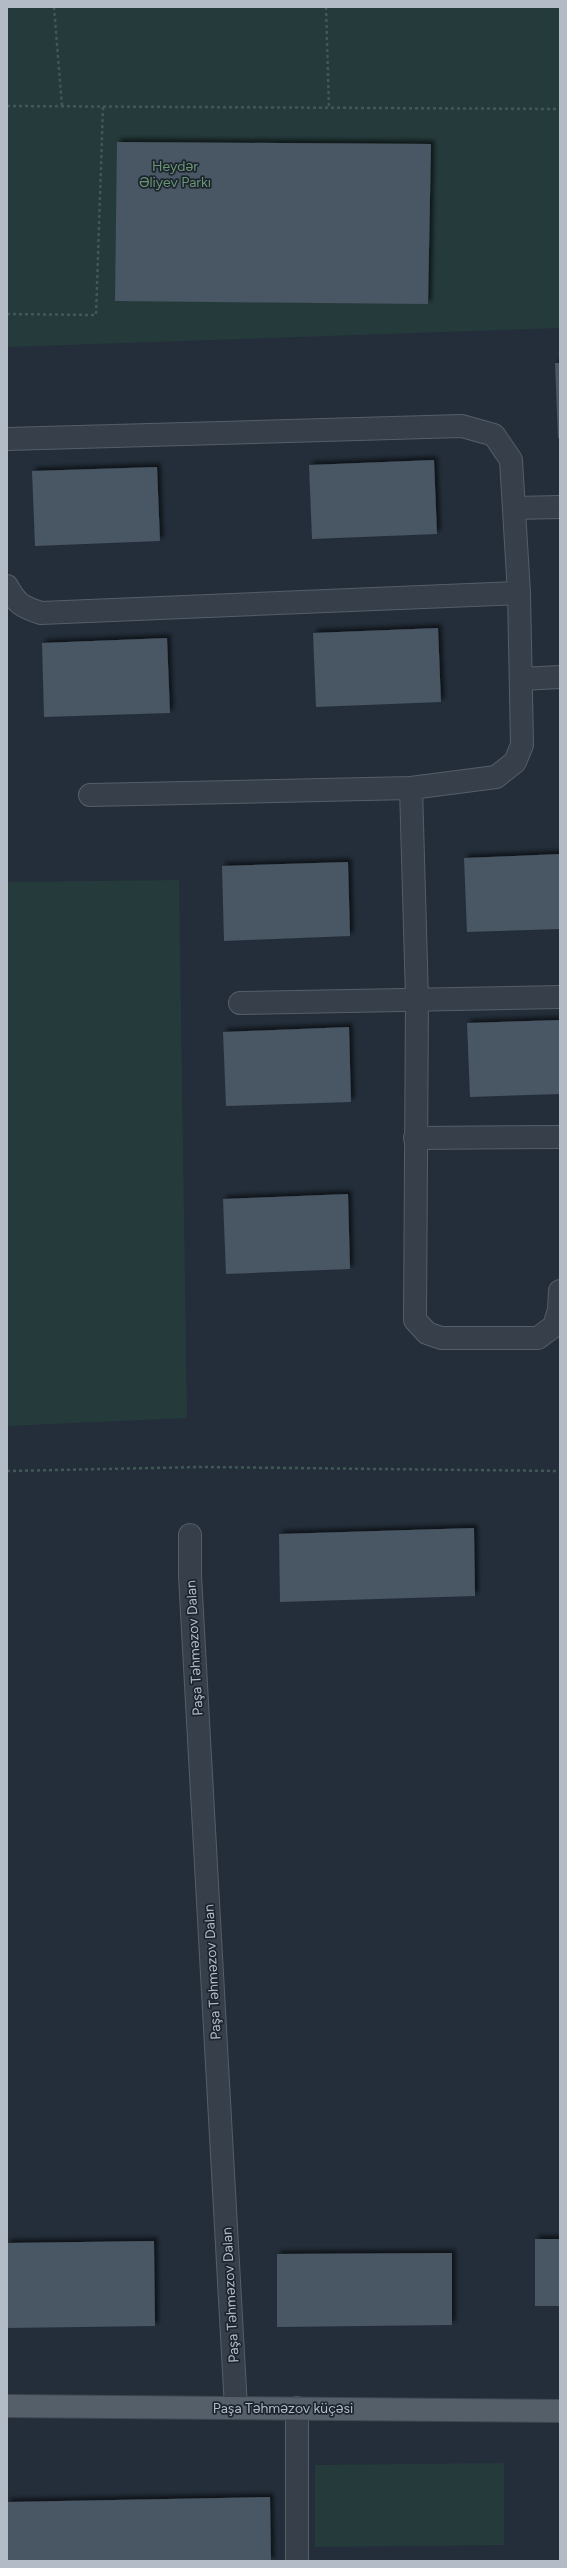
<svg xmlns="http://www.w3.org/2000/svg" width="567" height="2568" font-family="Figtree,sans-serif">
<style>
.green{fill:#253a3b}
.building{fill:#495663;filter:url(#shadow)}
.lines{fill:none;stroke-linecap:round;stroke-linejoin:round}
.minor-casing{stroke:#555e68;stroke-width:24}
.major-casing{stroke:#404953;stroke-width:24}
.path{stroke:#435758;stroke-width:2.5;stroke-dasharray:3 3;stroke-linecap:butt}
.minor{stroke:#37404a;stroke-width:22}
.major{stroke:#555f6a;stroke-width:22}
.labels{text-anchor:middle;stroke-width:3.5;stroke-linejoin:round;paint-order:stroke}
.park-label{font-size:14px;fill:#6a9672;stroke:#1c252f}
.street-label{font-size:14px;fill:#b2bbc6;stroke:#1c252f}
</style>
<defs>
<filter id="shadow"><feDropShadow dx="3.5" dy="-3.5" stdDeviation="2" flood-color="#0009"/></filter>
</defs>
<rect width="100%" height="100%" fill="#232e3a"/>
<!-- green -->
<g class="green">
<polygon points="7,7 560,7 560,328 7,347"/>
<polygon points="179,880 187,1418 7,1426 7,882"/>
<polygon points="504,2463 504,2545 315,2547 315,2465"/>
</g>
<!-- building -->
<g class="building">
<polygon points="117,142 431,144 428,304 115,301"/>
<polygon points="555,363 560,363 560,438 558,438"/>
<polygon points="434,460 437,534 312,539 309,465"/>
<polygon points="157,467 160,541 35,546 32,471"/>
<polygon points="438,628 441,702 316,707 313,633"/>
<polygon points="167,638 170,713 44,717 42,643"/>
<polygon points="560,854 560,929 467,932 464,858"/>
<polygon points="348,862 350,936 224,941 222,866"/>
<polygon points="560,1020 560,1094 470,1097 467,1023"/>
<polygon points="349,1027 351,1102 226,1106 223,1032"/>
<polygon points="348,1194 350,1269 226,1274 223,1199"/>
<polygon points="474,1528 475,1596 280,1602 279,1534"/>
<rect x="535" y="2239" width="25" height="67"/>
<polygon points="154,2241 155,2326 7,2328 7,2243"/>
<polygon points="452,2253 452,2325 277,2327 277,2254"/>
<polygon points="270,2497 271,2561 7,2561 7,2502"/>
</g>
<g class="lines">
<!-- minor casing -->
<g class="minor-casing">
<g id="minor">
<polyline points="7,439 462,426 494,435 511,460 519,593 522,745 515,762 496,777 411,788 90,795"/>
<polyline points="514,508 560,507"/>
<path d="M7 586C17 604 22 607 41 613L519 593"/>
<polyline points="521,679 560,677"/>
<polyline points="411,788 417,999 415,1320 427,1333 441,1338 538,1338 554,1326 559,1310 560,1291"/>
<polyline points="240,1003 560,997"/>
<polyline points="415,1138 560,1137"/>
<polyline points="190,1535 190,1576 236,2408"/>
<polyline points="297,2561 297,2408"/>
</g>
</g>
<!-- major casing -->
<g class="major-casing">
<polyline id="major" points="7,2406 560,2411"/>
</g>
<!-- path -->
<g class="path">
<polyline points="54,7 62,106"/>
<polyline points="326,7 329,108"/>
<polyline points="7,106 560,109"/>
<polyline points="7,314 96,315 103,107"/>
<polyline points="7,1471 202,1467 560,1471"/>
</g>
<!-- minor -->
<use href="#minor" class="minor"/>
<!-- major -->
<use href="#major" class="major"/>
</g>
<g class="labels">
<!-- park labels -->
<g class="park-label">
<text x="175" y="171">Heydər<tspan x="175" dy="16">Əliyev Parkı</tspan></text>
</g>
<!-- street labels -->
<g class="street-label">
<text transform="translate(194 1648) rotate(-93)" y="5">Paşa Təhməzov Dalan</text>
<text transform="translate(212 1972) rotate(-93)" y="5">Paşa Təhməzov Dalan</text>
<text transform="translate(230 2295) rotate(-93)" y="5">Paşa Təhməzov Dalan</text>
<text x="283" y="2413">Paşa Təhməzov küçəsi</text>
</g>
</g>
<!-- border -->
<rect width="567" height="2568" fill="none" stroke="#b2bbc6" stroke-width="16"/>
</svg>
